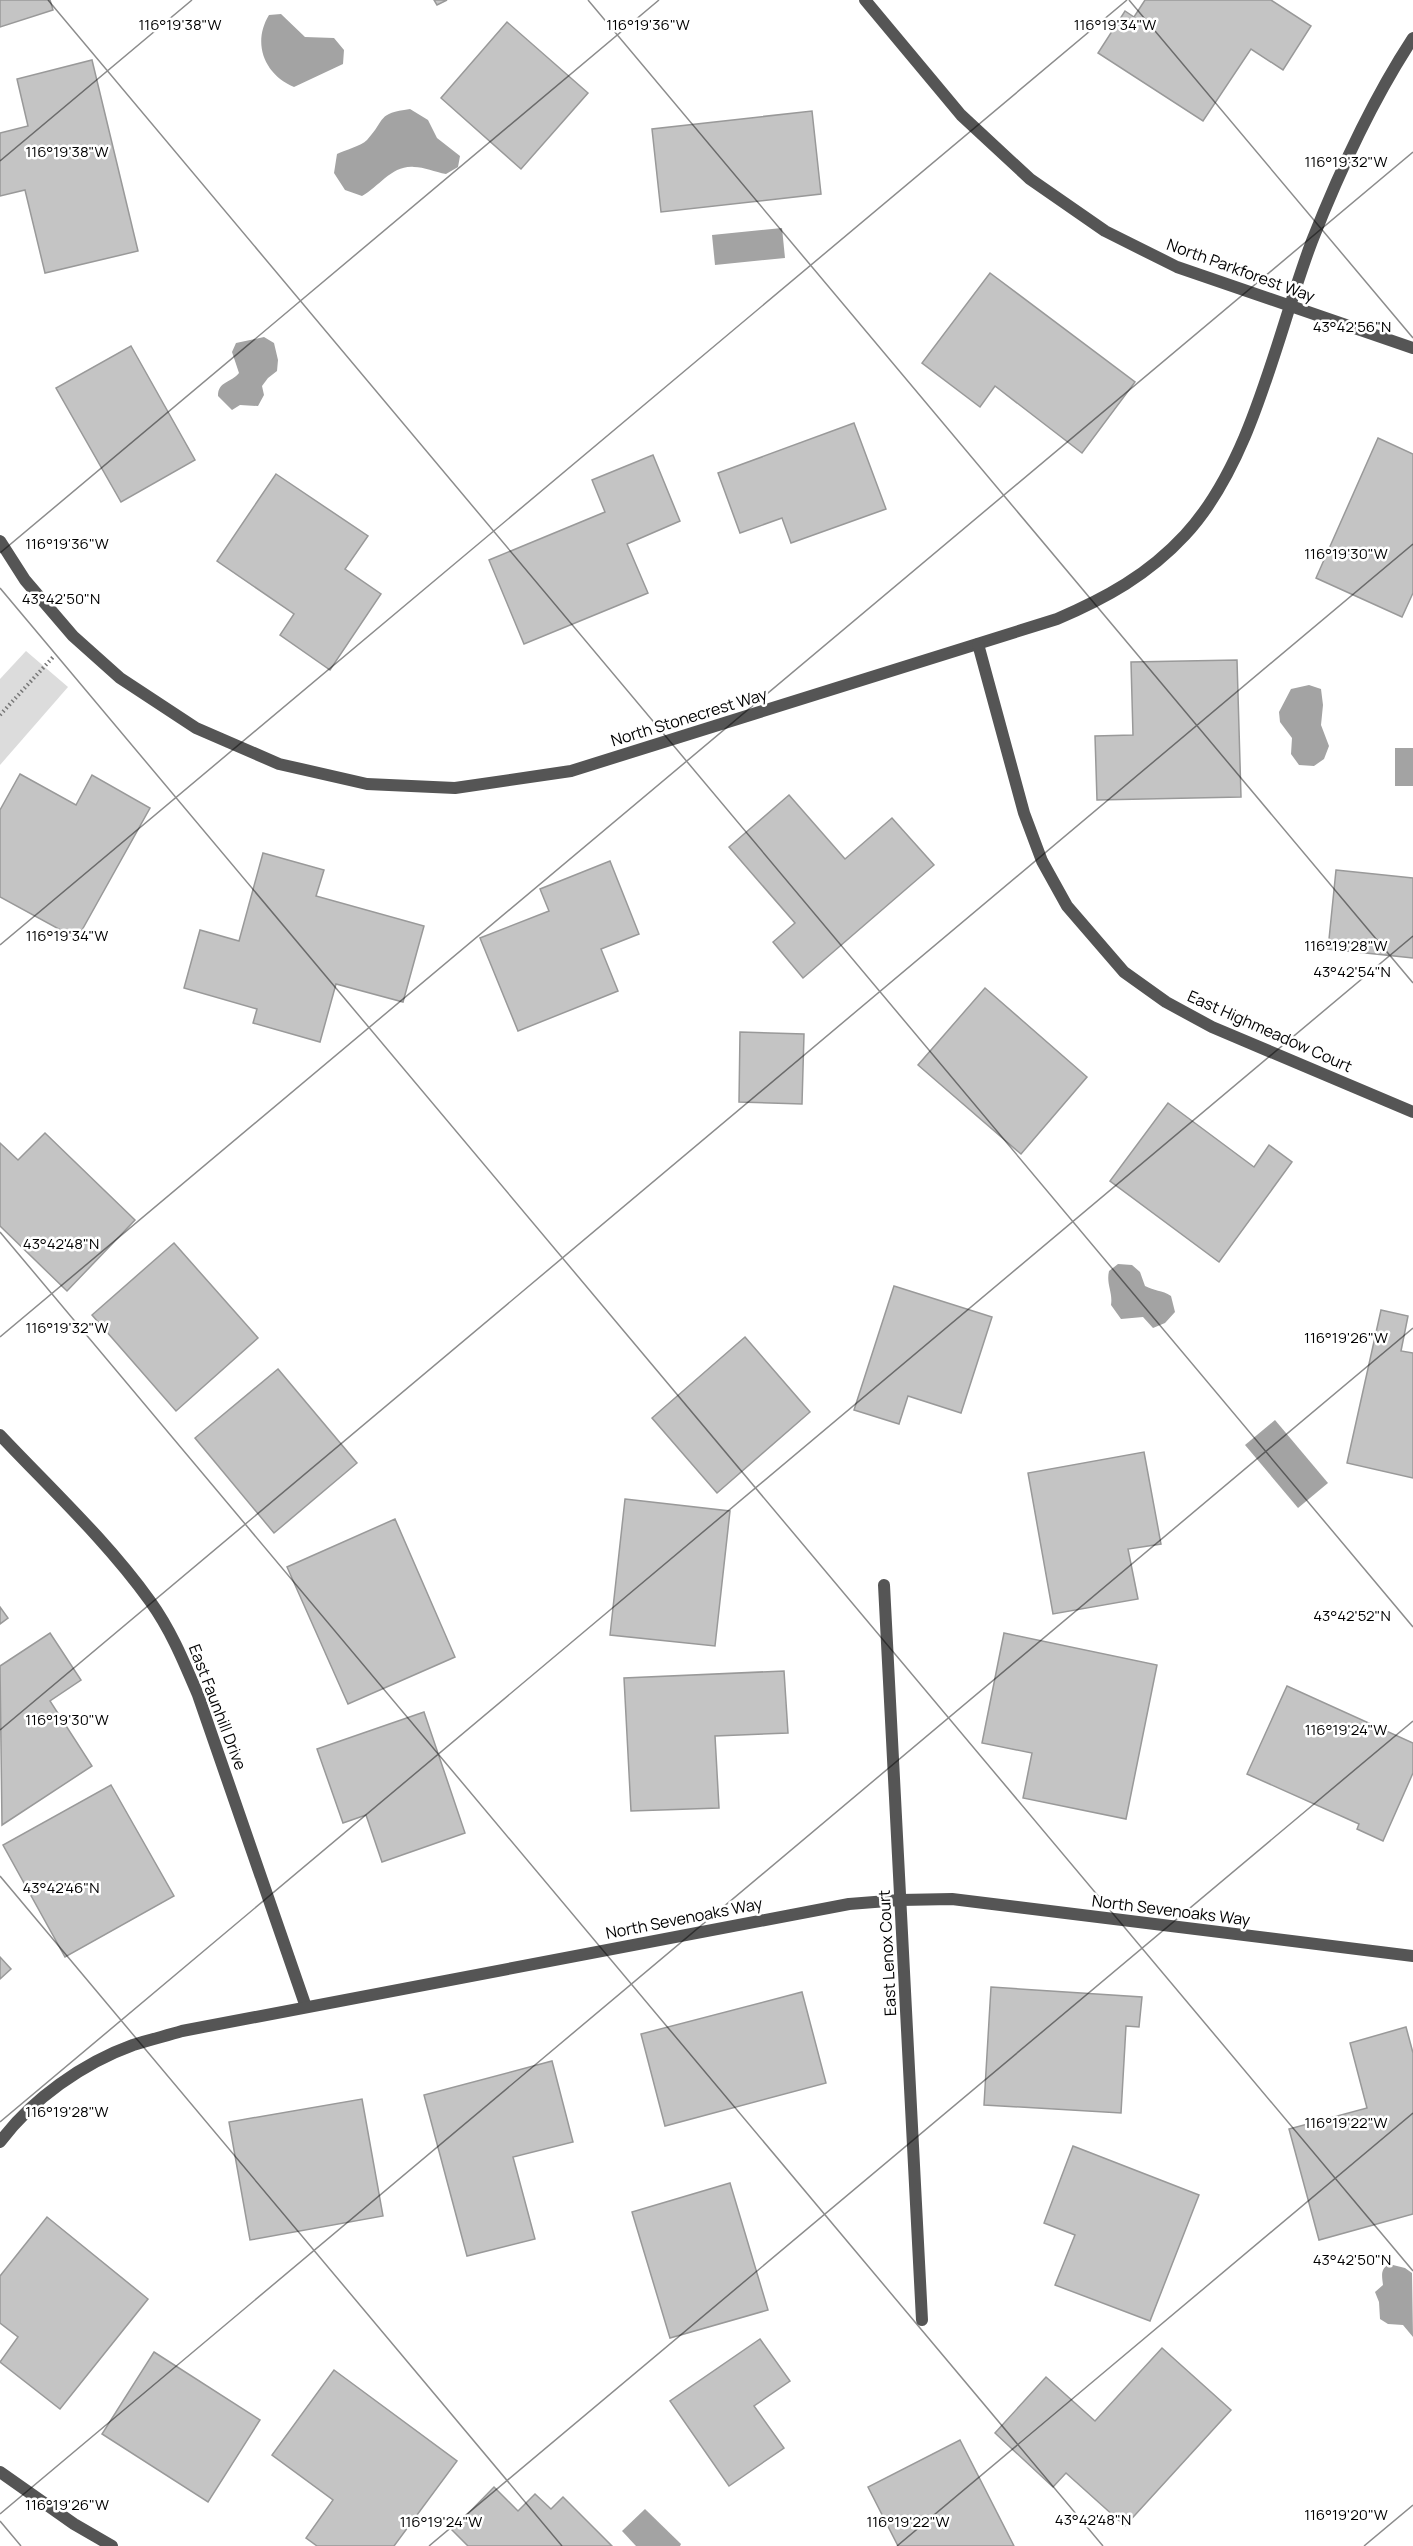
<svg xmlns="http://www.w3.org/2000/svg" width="1413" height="2546" font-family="Manrope,sans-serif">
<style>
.green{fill:#dcdcdc}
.water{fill:#a3a3a3}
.building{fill:#c4c4c4;stroke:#999;stroke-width:1.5}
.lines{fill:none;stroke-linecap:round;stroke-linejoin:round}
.path{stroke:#777;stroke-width:4;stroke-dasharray:1.5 3;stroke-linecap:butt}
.minor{stroke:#555;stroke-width:12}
.tertiary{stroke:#555;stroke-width:12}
.ticks{fill:none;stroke:#000;stroke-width:1.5;stroke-opacity:0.45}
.labels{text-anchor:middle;stroke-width:5;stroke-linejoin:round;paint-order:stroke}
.street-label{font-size:16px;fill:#000;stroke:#fff}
.ticks-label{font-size:15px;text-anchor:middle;fill:#000;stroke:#fff;stroke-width:5;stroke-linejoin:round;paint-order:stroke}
</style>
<rect width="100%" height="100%" fill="#fff"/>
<!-- green -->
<polygon class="green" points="26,651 68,687 0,765 0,679"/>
<!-- water -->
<g class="water">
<path d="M281 14 305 37 334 38 344 50 343 64 294 87C264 74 252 43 269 15Z"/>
<path d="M410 109 428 120 437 138 460 156 458 167 446 174C435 172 424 167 414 167 392 165 379 187 362 196L345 190 334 173 337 154C345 150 361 146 367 140 387 118 376 114 410 109Z"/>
<polygon points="782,228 785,258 715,265 712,235"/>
<path d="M264 337 274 343 278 360 277 371 268 378 262 386 264 395 258 406 240 405 232 410 218 396C218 381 231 383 239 373L232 352 236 343Z"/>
<polygon points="1309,685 1321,689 1323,705 1321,725 1329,746 1324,759 1314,766 1299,765 1291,754 1292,738 1280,722 1279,712 1291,689"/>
<rect x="1395" y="748" width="18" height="38"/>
<path d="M1118 1264 1132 1265 1140 1272 1145 1286C1154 1291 1162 1290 1171 1296L1175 1312 1165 1323 1153 1328 1143 1317 1121 1319 1111 1305C1113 1292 1106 1284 1109 1271Z"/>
<polygon points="1275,1420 1328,1483 1298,1508 1245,1445"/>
<path d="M1389 2264 1405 2268 1412 2273 1413 2337 1403 2325 1388 2324 1380 2319 1379 2302 1375 2292 1383 2285C1382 2276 1380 2269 1389 2264Z"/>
<polygon points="645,2509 681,2544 680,2546 636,2546 622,2531"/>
</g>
<!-- building -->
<g class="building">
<polygon points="0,0 50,0 53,10 0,27"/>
<polygon points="434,0 447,0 437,5"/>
<polygon points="1145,0 1271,0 1311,26 1283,70 1251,49 1203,121 1098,53 1125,11 1134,17"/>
<polygon points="507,22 588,93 521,169 441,98"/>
<polygon points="92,60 138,251 45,273 25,190 0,196 0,133 28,126 17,79"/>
<polygon points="812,111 821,194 661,212 652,129"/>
<polygon points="990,273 1135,382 1082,453 995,386 980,407 922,363"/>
<polygon points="131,346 195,460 121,502 56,388"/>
<polygon points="854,423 886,509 791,543 782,518 740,533 718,473"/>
<polygon points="1378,438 1413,454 1413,593 1402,617 1316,578"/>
<polygon points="653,455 680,521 627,544 648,593 524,644 489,560 605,512 592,480"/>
<polygon points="276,474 368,536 345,569 381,594 330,670 280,635 294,614 217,561"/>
<polygon points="1237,660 1241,797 1097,800 1095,736 1133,735 1131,662"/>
<polygon points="20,774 76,805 92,775 150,808 77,939 0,897 0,810"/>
<polygon points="789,795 845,859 892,818 934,865 803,978 773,942 795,923 729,847"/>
<polygon points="263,853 324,870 316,896 424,926 403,1002 336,984 320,1042 253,1023 257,1009 184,988 200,930 239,941"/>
<polygon points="610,861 639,934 601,949 618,991 518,1031 480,938 549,911 540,889"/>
<polygon points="1336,870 1413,878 1413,958 1328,949"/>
<polygon points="985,988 1087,1077 1021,1154 918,1065"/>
<polygon points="740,1032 804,1034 802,1104 739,1102"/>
<polygon points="1168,1103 1254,1167 1269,1145 1292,1162 1219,1262 1110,1181"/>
<polygon points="45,1133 135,1220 67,1291 0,1226 0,1143 18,1160"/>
<polygon points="174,1243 258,1338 176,1411 92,1315"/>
<polygon points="894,1286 992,1317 961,1413 908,1396 899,1424 854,1410"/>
<polygon points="1381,1310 1408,1316 1401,1351 1413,1353 1413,1478 1347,1463"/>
<polygon points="745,1337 810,1412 717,1493 652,1418"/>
<polygon points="278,1369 357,1463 274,1533 195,1438"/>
<polygon points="1144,1452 1161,1544 1128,1549 1138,1599 1053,1614 1028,1473"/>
<polygon points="625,1499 730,1511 715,1646 610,1635"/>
<polygon points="395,1519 455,1657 348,1704 287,1567"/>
<polygon points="0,1607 8,1618 0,1624"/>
<polygon points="50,1633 81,1680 50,1701 92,1766 2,1825 0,1666"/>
<polygon points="1004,1633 1157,1665 1126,1819 1023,1798 1032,1753 982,1743"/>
<polygon points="784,1671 788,1733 715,1736 719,1808 631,1811 624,1678"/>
<polygon points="1287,1686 1413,1743 1413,1773 1383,1841 1357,1829 1359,1824 1247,1774"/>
<polygon points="424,1712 465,1833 382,1862 366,1815 343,1823 317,1749"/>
<polygon points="111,1785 174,1896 65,1957 3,1845"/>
<polygon points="0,1957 11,1969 0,1979"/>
<polygon points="991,1987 1142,1997 1139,2027 1126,2026 1121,2113 984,2105"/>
<polygon points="802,1992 826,2083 665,2126 641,2034"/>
<polygon points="1406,2027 1413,2053 1413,2214 1319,2240 1289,2129 1367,2108 1350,2043"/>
<polygon points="552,2061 573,2142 513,2157 535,2239 467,2256 424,2095"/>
<polygon points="362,2099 383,2216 250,2240 229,2122"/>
<polygon points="1073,2146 1199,2195 1150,2321 1055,2285 1075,2235 1044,2223"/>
<polygon points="730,2183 768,2310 670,2338 632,2212"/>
<polygon points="47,2217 148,2299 60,2409 0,2362 18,2337 0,2323 0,2276"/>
<polygon points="760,2339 790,2381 754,2406 784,2448 729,2486 670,2401"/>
<polygon points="1162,2348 1231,2410 1125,2526 1066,2473 1053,2487 995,2433 1046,2377 1095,2421"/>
<polygon points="154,2352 260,2420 208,2502 102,2434"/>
<polygon points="334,2370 457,2461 394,2546 317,2546 306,2538 333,2500 272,2455"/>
<polygon points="960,2440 1014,2546 898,2546 868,2487"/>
<polygon points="494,2487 518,2511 535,2494 551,2509 563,2497 612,2546 468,2546 452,2530"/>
</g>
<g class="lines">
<!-- path -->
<polyline class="path" points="0,715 54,656"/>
<!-- minor -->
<g class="minor">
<path d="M0 541 25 580 73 636 120 678 196 728 279 764 367 784 455 788 571 771 1057 619C1106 598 1148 575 1185 535 1253 462 1277 333 1312 241 1340 170 1371 102 1413 38"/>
<polyline points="978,644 1024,813 1042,861 1067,906 1124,972 1166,1002 1212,1027 1413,1112"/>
<path d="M0 1435C51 1489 107 1541 150 1601 171 1630 184 1662 198 1695L306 2007"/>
<polyline points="884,1585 922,2320"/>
<polyline points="0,2472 74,2524 112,2546"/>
</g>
<!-- tertiary -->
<g class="tertiary">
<polyline points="865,0 961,115 1030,179 1105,231 1177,267 1413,348"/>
<path d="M0 2142C32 2099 83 2063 133 2045 149 2040 165 2036 182 2031L849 1904 900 1900 952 1899 1413 1956"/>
</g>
</g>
<!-- ticks -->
<path class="ticks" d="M48 0 1413 1627M588 0 1413 983M1129 0 1413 338M0 161 192 0M0 553 659 0M0 588 1413 2271M0 945 1127 0M0 1232 1103 2546M0 1337 1413 152M0 1730 1413 544M0 1876 562 2546M0 2122 1413 936M0 2514 1413 1328M0 2521 21 2546M429 2546 1413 1721M897 2546 1413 2113M1364 2546 1413 2505"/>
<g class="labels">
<!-- street labels -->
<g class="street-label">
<text transform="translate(1241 270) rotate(20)" y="6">North Parkforest Way</text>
<text transform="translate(689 717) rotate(-17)" y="6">North Stonecrest Way</text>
<text transform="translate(1270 1031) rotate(24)" y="6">East Highmeadow Court</text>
<text transform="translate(218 1707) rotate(69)" y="6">East Faunhill Drive</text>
<text transform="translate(1171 1910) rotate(7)" y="6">North Sevenoaks Way</text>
<text transform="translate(684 1918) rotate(-11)" y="6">North Sevenoaks Way</text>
<text transform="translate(887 1953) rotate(-93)" y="6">East Lenox Court</text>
</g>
</g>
<g class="ticks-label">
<text x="180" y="30">116°19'38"W</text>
<text x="1115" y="30">116°19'34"W</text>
<text x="648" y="30">116°19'36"W</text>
<text x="67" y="157">116°19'38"W</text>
<text x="1346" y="167">116°19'32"W</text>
<text x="1352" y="332">43°42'56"N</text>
<text x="67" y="549">116°19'36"W</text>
<text x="1346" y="559">116°19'30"W</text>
<text x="61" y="604">43°42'50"N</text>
<text x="67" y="941">116°19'34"W</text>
<text x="1346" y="951">116°19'28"W</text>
<text x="1352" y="977">43°42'54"N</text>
<text x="61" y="1249">43°42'48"N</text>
<text x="67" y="1333">116°19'32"W</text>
<text x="1346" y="1343">116°19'26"W</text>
<text x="1352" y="1621">43°42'52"N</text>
<text x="67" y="1725">116°19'30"W</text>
<text x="1346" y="1735">116°19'24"W</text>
<text x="61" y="1893">43°42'46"N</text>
<text x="67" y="2117">116°19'28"W</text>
<text x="1346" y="2128">116°19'22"W</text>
<text x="1352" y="2265">43°42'50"N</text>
<text x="67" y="2510">116°19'26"W</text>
<text x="1346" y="2520">116°19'20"W</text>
<text x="1093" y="2525">43°42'48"N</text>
<text x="441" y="2527">116°19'24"W</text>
<text x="908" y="2527">116°19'22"W</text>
</g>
</svg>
